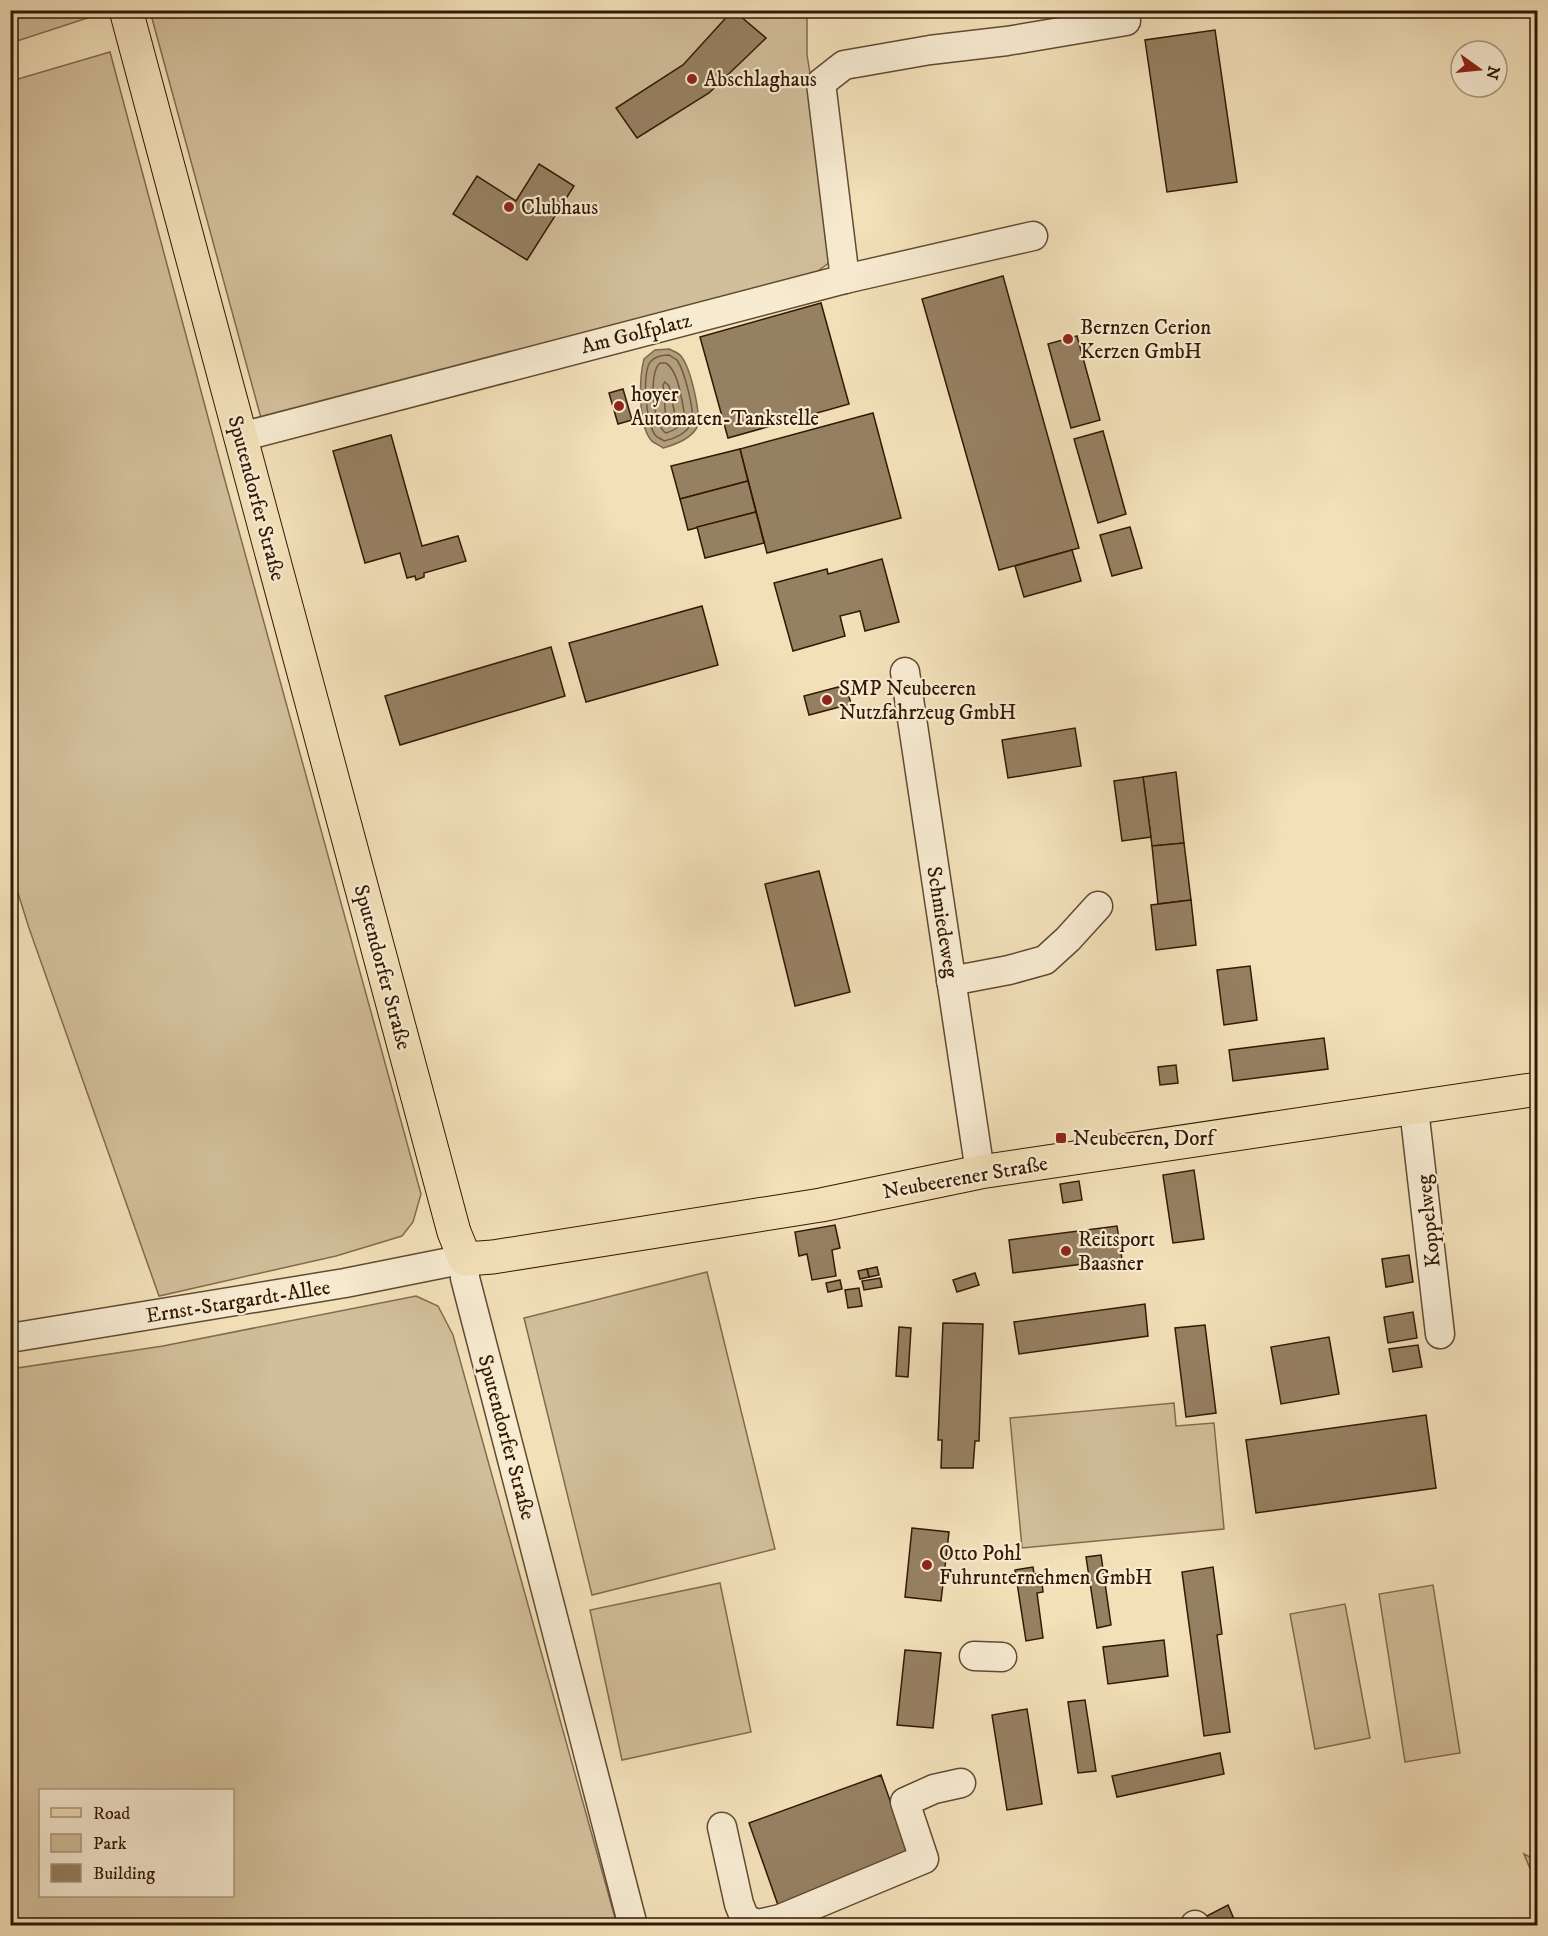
<svg xmlns="http://www.w3.org/2000/svg" width="1548" height="1936" font-family="'IM FELL DW Pica',serif">
<style>
.green{fill:#d1be9a;stroke:#826b4e;stroke-width:1.5;fill-rule:evenodd}
.water{fill:#b19c7b;stroke:#7e674b;stroke-width:1.5}
.lines{fill:none;stroke-linecap:round;stroke-linejoin:round}
.shore{stroke:#725a3f;stroke-width:1.5}
.building{fill:#968062;stroke:#321803;stroke-width:1.5}
.minor-casing{stroke:#624a30;stroke-width:31}
.major-casing{stroke:#321803;stroke-width:35}
.minor{stroke:#f7ebd2;stroke-width:28}
.major{stroke:#f2e0b9;stroke-width:33}
.poi-dot{fill:#8f2418;stroke:#f7ebd2;stroke-width:2}
.labels{text-anchor:middle;stroke-width:4.5;stroke-linejoin:round;paint-order:stroke}
.poi-label{font-size:21px;fill:#321803;stroke:#f7ebd2;text-anchor:start}
.street-label{font-size:21px;fill:#321803;stroke:#f7ebd2}
</style>
<rect width="100%" height="100%" fill="#f2e0b9"/>
<filter id="stains"><feTurbulence type="fractalNoise" baseFrequency=".00333" numOctaves="4"/><feColorMatrix values="0 0 0 0 .2 0 0 0 0 .09 0 0 0 0 .02 0 0 0 .5 -.17"/></filter>
<radialGradient id="worn" r=".72"><stop offset=".6" stop-color="#630" stop-opacity="0"/><stop offset="1" stop-color="#630" stop-opacity=".3"/></radialGradient>
<!-- green -->
<g class="green">
<polygon points="11,10 109,10 109,11 11,43"/>
<polygon points="150,11 807,11 807,55 838,242 833,260 808,278 261,418"/>
<polygon points="110,52 224,477 421,1194 413,1222 402,1236 336,1256 159,1296 29,928 10,868 11,81"/>
<polygon points="707,1272 775,1549 592,1595 524,1318"/>
<path d="M416 1296 438 1306 453 1335 617 1925H11V1369L163 1346ZM232 1790V1896H40V1790Z"/>
<polygon points="1174,1403 1176,1426 1214,1423 1224,1529 1022,1548 1010,1418"/>
<polygon points="720,1583 751,1732 622,1760 590,1610"/>
<polygon points="1433,1585 1460,1753 1405,1762 1379,1594"/>
<polygon points="1345,1604 1370,1738 1315,1749 1290,1614"/>
<polygon points="1524,1854 1537,1861 1537,1886"/>
</g>
<!-- water -->
<path class="water" d="M669 349C673 351 679 353 681 356 690 367 703 417 696 429 689 440 674 445 663 448 660 445 653 443 651 440 638 425 639 377 644 359L655 350Z"/>
<g class="lines">
<!-- shore -->
<g class="shore">
<path d="M669 355C671 356 675 359 677 360 684 370 696 413 691 424 687 433 674 439 664 441 663 440 657 437 656 436 646 426 641 371 651 361 656 356 662 355 669 355Z"/>
<path d="M660 363H666C679 371 682 403 685 417 683 425 674 431 666 433 653 426 648 372 660 363Z"/>
<polygon points="665,382 669,386 675,415 669,421 666,419 663,385"/>
</g>
</g>
<!-- building -->
<g class="building">
<polygon points="733,10 766,38 709,93 637,138 616,108 683,65"/>
<polygon points="1215,30 1237,182 1167,192 1145,40"/>
<polygon points="539,164 574,186 527,260 453,214 477,176 516,201"/>
<polygon points="1003,276 1079,548 999,570 922,299"/>
<polygon points="821,303 849,404 728,438 700,337"/>
<polygon points="1077,336 1100,420 1071,428 1048,344"/>
<polygon points="623,389 632,420 618,424 609,393"/>
<polygon points="873,413 901,518 767,553 740,449"/>
<polygon points="1103,431 1126,514 1098,523 1074,439"/>
<polygon points="391,435 422,546 458,536 466,561 424,573 424,577 416,580 415,576 407,578 400,553 365,563 333,451"/>
<polygon points="740,449 748,481 680,499 671,466"/>
<polygon points="748,481 756,512 688,530 680,499"/>
<polygon points="756,512 764,543 705,558 697,527"/>
<polygon points="1130,527 1142,568 1112,576 1100,535"/>
<polygon points="1072,550 1081,581 1024,597 1015,566"/>
<polygon points="882,559 899,622 865,631 860,611 840,616 845,636 793,651 774,583 827,569 828,574"/>
<polygon points="702,606 718,665 586,702 569,643"/>
<polygon points="551,647 565,696 400,745 385,696"/>
<polygon points="846,685 851,704 809,715 804,696"/>
<polygon points="1075,728 1081,766 1008,778 1002,740"/>
<polygon points="1176,772 1184,843 1152,846 1143,777"/>
<polygon points="1143,777 1151,837 1122,841 1114,781"/>
<polygon points="1184,843 1191,900 1158,904 1152,846"/>
<polygon points="819,871 850,992 795,1006 765,884"/>
<polygon points="1191,900 1196,945 1156,950 1151,905"/>
<polygon points="1250,966 1257,1020 1224,1025 1217,970"/>
<polygon points="1324,1038 1328,1069 1233,1081 1229,1050"/>
<polygon points="1176,1065 1178,1083 1160,1085 1158,1067"/>
<polygon points="1194,1170 1204,1239 1173,1243 1163,1175"/>
<polygon points="1079,1181 1082,1200 1063,1203 1060,1184"/>
<polygon points="835,1225 840,1248 832,1250 836,1276 812,1280 807,1254 799,1256 795,1232"/>
<polygon points="1117,1226 1122,1259 1013,1273 1009,1240"/>
<polygon points="1409,1255 1413,1282 1386,1287 1382,1259"/>
<polygon points="877,1267 879,1275 869,1277 867,1269"/>
<polygon points="867,1269 869,1277 860,1279 858,1271"/>
<polygon points="975,1273 979,1285 957,1292 953,1280"/>
<polygon points="880,1278 882,1287 864,1290 862,1281"/>
<polygon points="840,1280 842,1289 828,1292 826,1283"/>
<polygon points="859,1288 862,1306 848,1308 845,1290"/>
<polygon points="1145,1304 1148,1336 1019,1354 1014,1322"/>
<polygon points="1413,1312 1417,1338 1388,1343 1384,1317"/>
<polygon points="943,1323 983,1324 979,1441 975,1441 973,1468 941,1468 942,1440 938,1440"/>
<polygon points="1205,1325 1216,1413 1186,1417 1175,1328"/>
<polygon points="899,1327 911,1328 908,1377 896,1376"/>
<polygon points="1329,1337 1339,1394 1281,1404 1271,1347"/>
<polygon points="1418,1345 1422,1367 1393,1372 1389,1349"/>
<polygon points="1426,1415 1436,1488 1256,1513 1246,1440"/>
<polygon points="912,1528 949,1532 941,1601 905,1597"/>
<polygon points="1101,1555 1111,1625 1097,1628 1086,1557"/>
<polygon points="1033,1567 1034,1574 1041,1573 1043,1592 1037,1593 1043,1638 1026,1641 1015,1570"/>
<polygon points="1213,1567 1222,1634 1217,1635 1230,1732 1204,1736 1182,1572"/>
<polygon points="1164,1640 1168,1676 1108,1684 1103,1647"/>
<polygon points="905,1650 941,1653 933,1728 897,1725"/>
<polygon points="1085,1700 1096,1771 1078,1773 1068,1702"/>
<polygon points="1027,1709 1042,1804 1007,1810 992,1715"/>
<polygon points="1220,1753 1224,1774 1117,1797 1112,1776"/>
<polygon points="881,1775 911,1860 779,1908 749,1823"/>
<polygon points="1228,1905 1237,1926 1202,1926 1199,1920"/>
</g>
<g class="lines">
<!-- minor casing -->
<g class="minor-casing">
<g id="minor">
<polyline points="845,279 821,83 844,65 930,50 1007,41 1126,21"/>
<polyline points="241,437 845,279 1033,236"/>
<polyline points="905,672 980,1172"/>
<polyline points="951,981 1009,970 1045,960 1068,939 1098,906"/>
<polyline points="1414,1109 1440,1334"/>
<polyline points="10,1338 345,1283 465,1259 465,1278 633,1926"/>
<polyline points="974,1656 1002,1657"/>
<polyline points="722,1827 739,1904 745,1919 758,1924 780,1919 924,1859 905,1802 934,1789 961,1783"/>
<polyline points="1195,1925 1195,1926"/>
</g>
</g>
<!-- major casing -->
<g class="major-casing">
<polyline id="major" points="126,10 454,1232 465,1259 493,1257 821,1205 980,1172 1538,1089"/>
</g>
<!-- minor -->
<use href="#minor" class="minor"/>
<!-- major -->
<use href="#major" class="major"/>
</g>
<!-- markers -->
<g class="poi-dot">
<circle cx="692" cy="79" r="6"/>
<circle cx="509" cy="207" r="6"/>
<circle cx="1068" cy="339" r="6"/>
<circle cx="619" cy="406" r="6"/>
<circle cx="827" cy="700" r="6"/>
<rect x="1055" y="1132" width="12" height="12" rx="3"/>
<circle cx="1066" cy="1251" r="6"/>
<circle cx="927" cy="1565" r="6"/>
</g>
<g class="labels">
<!-- poi labels -->
<g class="poi-label">
<text x="704" y="86">Abschlaghaus</text>
<text x="521" y="214">Clubhaus</text>
<text x="1080" y="334">Bernzen Cerion<tspan x="1080" dy="24">Kerzen GmbH</tspan></text>
<text x="631" y="401">hoyer<tspan x="631" dy="24">Automaten-Tankstelle</tspan></text>
<text x="839" y="695">SMP Neubeeren<tspan x="839" dy="24">Nutzfahrzeug GmbH</tspan></text>
<text x="1073" y="1145">Neubeeren, Dorf</text>
<text x="1078" y="1246">Reitsport<tspan x="1078" dy="24">Baasner</tspan></text>
<text x="939" y="1560">Otto Pohl<tspan x="939" dy="24">Fuhrunternehmen GmbH</tspan></text>
</g>
<!-- street labels -->
<g class="street-label">
<text transform="translate(636 333) rotate(-14)" y="7">Am Golfplatz</text>
<text transform="translate(257 498) rotate(75)" y="7">Sputendorfer Straße</text>
<text transform="translate(943 922) rotate(81)" y="7">Schmiedeweg</text>
<text transform="translate(383 967) rotate(75)" y="7">Sputendorfer Straße</text>
<text transform="translate(965 1177) rotate(-10)" y="7">Neubeerener Straße</text>
<text transform="translate(1428 1221) rotate(-96)" y="7">Koppelweg</text>
<text transform="translate(238 1301) rotate(-9)" y="7">Ernst-Stargardt-Allee</text>
<text transform="translate(507 1437) rotate(75)" y="7">Sputendorfer Straße</text>
</g>
</g>
<!-- margin -->
<rect width="1548" height="1936" fill="none" stroke="#f2e0b9" stroke-width="36"/>
<rect x="12" y="12" width="1524" height="1912" fill="none" stroke="#321803" stroke-width="3"/>
<rect x="18" y="18" width="1512" height="1900" fill="none" stroke="#321803" stroke-width="1.5"/>
<!-- legend -->
<rect x="39" y="1789" width="195" height="108" fill="#f7ebd2" stroke="#a8977f" stroke-width="1.5"/>
<rect x="51" y="1808" width="30" height="9" fill="#f2e0b9" stroke="#a8977f" stroke-width="1.5"/>
<text x="93" y="1819" font-size="18" fill="#321803">Road</text>
<rect x="51" y="1834" width="30" height="18" fill="#d1be9a" stroke="#a8977f" stroke-width="1.5"/>
<text x="93" y="1849" font-size="18" fill="#321803">Park</text>
<rect x="51" y="1864" width="30" height="18" fill="#968062" stroke="#a8977f" stroke-width="1.5"/>
<text x="93" y="1879" font-size="18" fill="#321803">Building</text>
<!-- north arrow -->
<g transform="translate(1479 69) rotate(105)"><circle r="28" fill="#f7ebd2" stroke="#a8977f" stroke-width="1.5"/>
<path d="M0-4.5L10 22L0 15L-10 22Z" fill="#8f2418"/>
<text y="-9" font-size="16" font-weight="bold" text-anchor="middle" fill="#321803">N</text>
</g>
<rect width="100%" height="100%" filter="url(#stains)"/>
<rect width="100%" height="100%" fill="url(#worn)"/>
</svg>
